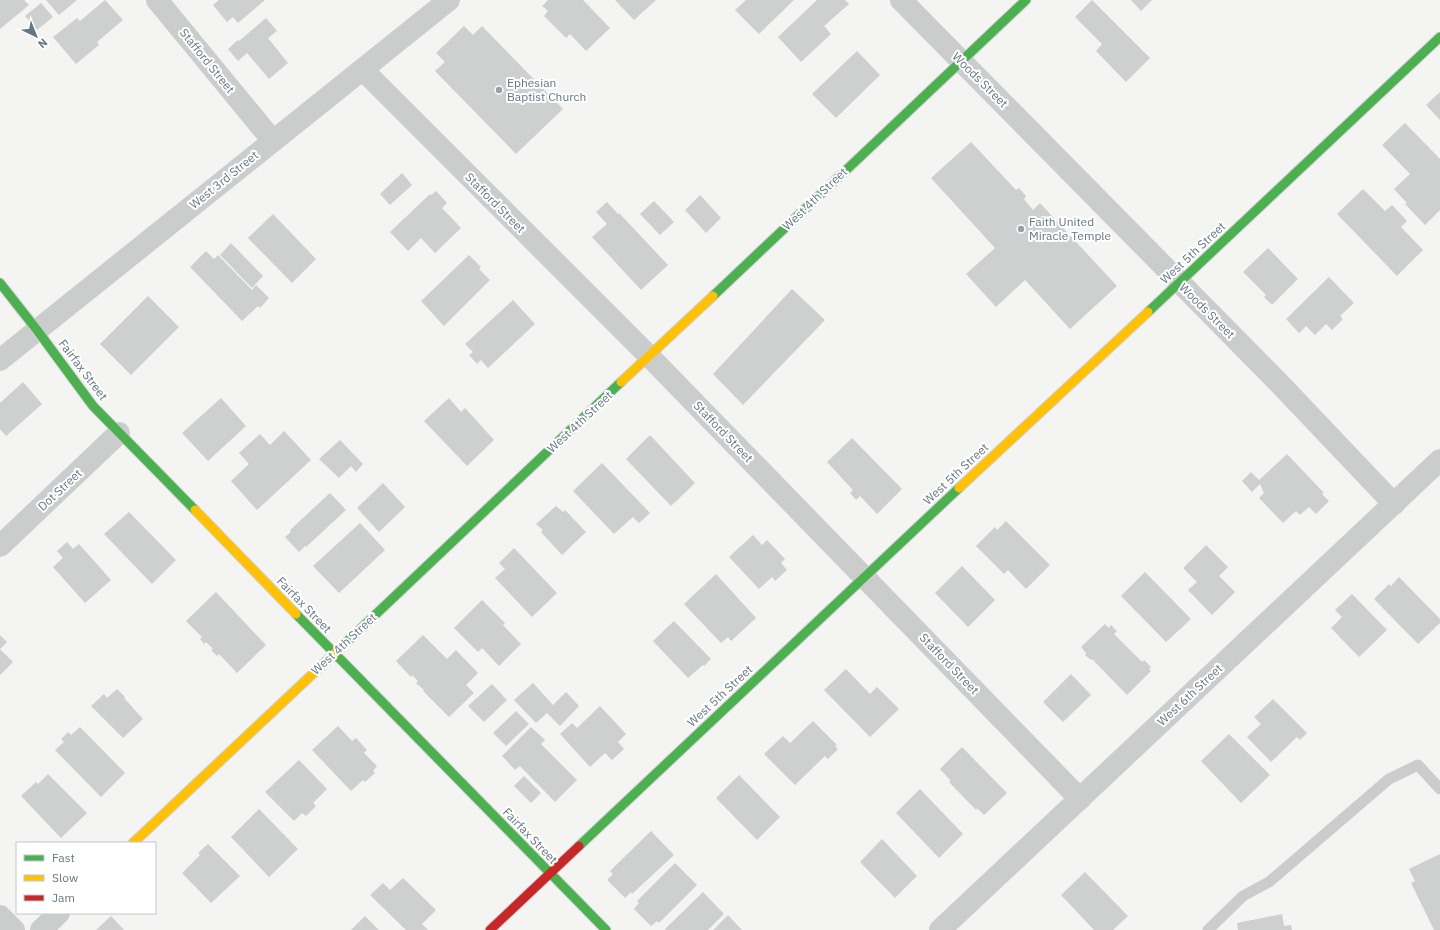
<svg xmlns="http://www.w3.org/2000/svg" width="1440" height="930" font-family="'IBM Plex Sans',sans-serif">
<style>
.building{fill:#cecfcf}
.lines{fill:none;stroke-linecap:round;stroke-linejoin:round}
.fast-casing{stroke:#d0d2d2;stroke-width:11}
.slow-casing{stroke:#d0d2d2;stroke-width:11}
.jam-casing{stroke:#d0d2d2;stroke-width:11}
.lane{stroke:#cbcdcd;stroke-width:11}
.street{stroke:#cbcdcd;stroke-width:22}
.fast{stroke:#4caf50;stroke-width:9}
.slow{stroke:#ffc107;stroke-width:9}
.jam{stroke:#c62828;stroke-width:9}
.poi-dot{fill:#96a2aa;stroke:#fff;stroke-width:1.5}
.labels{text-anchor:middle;stroke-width:4;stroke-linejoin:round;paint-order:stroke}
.street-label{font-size:12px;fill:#637683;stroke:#fff}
.poi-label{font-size:12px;fill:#637683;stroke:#fff;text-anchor:start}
</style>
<rect width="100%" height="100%" fill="#f4f4f2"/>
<!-- building -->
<g class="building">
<polygon points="0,0 24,0 29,5 0,29"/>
<polygon points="46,0 77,0 59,15"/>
<polygon points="105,0 123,20 97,42 99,45 76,64 53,37 77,18 80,21"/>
<polygon points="219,0 265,0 238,23 233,17 227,22 213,5"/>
<polygon points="548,0 583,0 610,28 586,51 570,34 566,38 544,16 548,11 542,6"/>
<polygon points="615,0 656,0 634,20"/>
<polygon points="746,0 794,0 759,34 735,10"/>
<polygon points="817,0 845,0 849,4 824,26 831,34 801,62 778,37"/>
<polygon points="1092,0 1150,58 1126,82 1096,51 1102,44 1075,17"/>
<polygon points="1131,0 1152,0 1141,11"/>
<polygon points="41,3 53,17 37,30 25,16"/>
<polygon points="266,18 277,31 268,38 288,63 269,79 247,53 238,61 228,49 238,40 239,41"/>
<polygon points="464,26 473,35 482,26 563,109 516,154 435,71 445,62 436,53"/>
<polygon points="857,51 880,75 836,118 812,94"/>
<polygon points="1440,92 1440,120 1426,105"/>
<polygon points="1405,123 1440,159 1440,210 1425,225 1405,204 1407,203 1394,189 1410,174 1382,145"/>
<polygon points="971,142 1016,190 1019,188 1026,196 1024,199 1033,210 1040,203 1117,286 1070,329 1025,280 996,307 966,274 995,248 931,178"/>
<polygon points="402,173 412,185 390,205 380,194"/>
<polygon points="1363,189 1385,211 1392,205 1407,221 1401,227 1423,250 1397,276 1337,214"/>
<polygon points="436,191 447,203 442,208 461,228 435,253 421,238 408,251 390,232 430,194 431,195"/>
<polygon points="700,195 721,218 706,233 685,210"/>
<polygon points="654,201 674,222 660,235 640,214"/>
<polygon points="607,202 618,214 619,213 668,265 641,290 592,237 607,224 596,212"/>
<polygon points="273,214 316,259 292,283 248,238"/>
<polygon points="231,243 263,276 252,288 220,255"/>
<polygon points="1268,248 1298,279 1272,305 1264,297 1266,295 1243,272"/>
<polygon points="206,251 214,259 218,255 252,290 256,285 269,298 260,308 258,306 242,321 190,267"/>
<polygon points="469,255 481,267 479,269 490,280 444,326 421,301"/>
<polygon points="1329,277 1354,303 1340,316 1343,319 1332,330 1326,324 1315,335 1306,326 1299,333 1286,319"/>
<polygon points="792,289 825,320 743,405 713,374"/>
<polygon points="148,296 179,327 131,375 100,344"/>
<polygon points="513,300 535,324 488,368 481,360 477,364 469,355 473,352 465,344"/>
<polygon points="23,382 42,404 6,436 0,429 0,403"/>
<polygon points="221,398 246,426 208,461 182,433"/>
<polygon points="449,398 461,412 465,408 494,440 467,466 424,421"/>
<polygon points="284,431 311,460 257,510 231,481 249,464 239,453 260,434 270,445"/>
<polygon points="650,435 695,483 671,506 626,459"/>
<polygon points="852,438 902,489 877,514 860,496 856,500 850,493 853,490 827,462"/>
<polygon points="340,440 363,464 356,472 351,466 339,478 319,459"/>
<polygon points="1287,454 1324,493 1322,494 1329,501 1316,514 1309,507 1300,515 1296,511 1283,523 1259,498 1264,493 1260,484 1252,492 1242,481 1251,472 1259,480"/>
<polygon points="602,463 650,513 639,523 633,517 614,534 573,491"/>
<polygon points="383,483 405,507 379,532 357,508"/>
<polygon points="330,493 346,510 306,547 305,546 299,552 285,537 291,532 290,530"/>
<polygon points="556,506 563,512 565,510 586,532 562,555 541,532 543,530 536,524"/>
<polygon points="129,512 176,560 152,584 104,534"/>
<polygon points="1006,521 1050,565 1026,589 1008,570 1004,574 976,546 995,527 997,530"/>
<polygon points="360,523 385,550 339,593 313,566"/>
<polygon points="753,535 762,545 767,540 785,559 781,563 787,570 775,581 772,577 759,589 729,557"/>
<polygon points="67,542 73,549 79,544 111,580 85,603 53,567 63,558 57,551"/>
<polygon points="1206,545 1228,567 1219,576 1235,592 1212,615 1188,590 1197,582 1183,568"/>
<polygon points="514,548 557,593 532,617 495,578 505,569 499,563"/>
<polygon points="962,566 995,600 968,627 935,593"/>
<polygon points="1145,572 1191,619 1166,642 1121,596"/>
<polygon points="716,574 756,618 731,641 728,637 721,643 684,604"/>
<polygon points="1399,577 1440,619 1440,623 1418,644 1374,599 1389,584 1391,586"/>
<polygon points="216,592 266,645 237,673 219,654 217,656 211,650 213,649 206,642 204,644 200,639 202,637 186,621"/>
<polygon points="1352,594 1387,630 1359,657 1331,628 1342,617 1335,610"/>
<polygon points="482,600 505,623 503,625 521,644 499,666 482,648 478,652 454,628"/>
<polygon points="674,621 711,659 704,666 703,665 688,678 653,641"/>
<polygon points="1105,624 1109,628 1111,625 1117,631 1114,634 1142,662 1144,660 1151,667 1149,669 1151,671 1127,695 1092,659 1091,660 1085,655 1086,653 1081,647"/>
<polygon points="0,635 7,642 0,649 13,662 0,675"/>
<polygon points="423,635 447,659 456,650 478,673 466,685 474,693 449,717 423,691 424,690 416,683 418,681 412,675 411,677 396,661"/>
<polygon points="846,669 870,694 877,687 899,709 870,737 824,690"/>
<polygon points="1071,674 1091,695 1063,722 1043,702"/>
<polygon points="533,683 553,705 566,692 579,706 560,726 547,713 536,723 514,700"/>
<polygon points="492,684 507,700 484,722 468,706"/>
<polygon points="117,689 125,697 124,698 143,719 123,738 91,706 104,694 107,698"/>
<polygon points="1273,699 1307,733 1300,740 1297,737 1271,762 1247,737 1261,724 1254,717"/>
<polygon points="600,706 626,734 618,742 624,749 612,760 605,753 590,767 560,734 572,723 577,728"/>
<polygon points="516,711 529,724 506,746 493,733"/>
<polygon points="813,721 837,745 835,746 838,749 828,759 825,756 795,785 764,754 783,736 790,743"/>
<polygon points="338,726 352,741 356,738 367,750 364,753 377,766 373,771 375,773 365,782 363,780 351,791 312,750"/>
<polygon points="80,727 125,773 101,797 55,750 64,742 61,739 68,732 71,735"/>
<polygon points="531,727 545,740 541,744 577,780 555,802 520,766 515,770 502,756"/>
<polygon points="1229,734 1270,775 1241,803 1201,761"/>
<polygon points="962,747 1007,793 984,815 977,808 976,810 949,782 951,781 940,769"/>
<polygon points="299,760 327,789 313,803 316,806 306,816 302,813 294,821 265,792"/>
<polygon points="48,774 87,813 61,838 21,796 36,782 38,784"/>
<polygon points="739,775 780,817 757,840 716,798"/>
<polygon points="524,776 541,793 531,803 514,786"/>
<polygon points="920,789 963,834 939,858 896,813"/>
<polygon points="259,809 298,849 269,877 231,837"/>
<polygon points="651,831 674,855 632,894 631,892 625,898 607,880 613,874 610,871"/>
<polygon points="882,839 917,876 895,898 860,862"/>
<polygon points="208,844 240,876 211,903 182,873 200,855 198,853"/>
<polygon points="1440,854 1440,930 1434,930 1411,883 1415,881 1409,869"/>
<polygon points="675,863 697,885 659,923 657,921 651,926 634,909 639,903 637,901"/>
<polygon points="1085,872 1128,916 1113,930 1094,930 1061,895"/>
<polygon points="403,878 436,910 422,924 428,930 406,930 370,895 383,883 390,890"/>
<polygon points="703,892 724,914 708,930 666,930 665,929"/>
<polygon points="1282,914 1284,926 1291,925 1292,930 1238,930 1237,923"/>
<polygon points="728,915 742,930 713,930"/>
<polygon points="111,916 124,930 96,930"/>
<polygon points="365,916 379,930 351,930"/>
</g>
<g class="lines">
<!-- fast casing -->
<g class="fast-casing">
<g id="fast">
<polyline points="0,283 37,330 93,406 195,510"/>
<polyline points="713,296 1026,0"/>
<polyline points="1148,312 1440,37"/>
<polyline points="296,614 606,930"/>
<polyline points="336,652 621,382"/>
<polyline points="579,846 959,488"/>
</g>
</g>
<!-- slow casing -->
<g class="slow-casing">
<g id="slow">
<polyline points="621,382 713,296"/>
<polyline points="959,488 1148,312"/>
<polyline points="195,510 296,614"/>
<polyline points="133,843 336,652"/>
</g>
</g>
<!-- jam casing -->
<g class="jam-casing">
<polyline id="jam" points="490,930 579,846"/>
</g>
<!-- lane -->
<polyline class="lane" points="1208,930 1243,896 1269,882 1389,779 1418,765 1440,789"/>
<!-- street -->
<g class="street">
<polyline points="157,0 273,141"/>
<polyline points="901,0 1279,383 1394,504"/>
<polyline points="363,70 649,356 1080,799"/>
<polyline points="0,360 449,0"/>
<polyline points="0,546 119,433"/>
<polyline points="0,916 14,930"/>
<polyline points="41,930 59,913"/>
<polyline points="940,930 1440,460"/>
</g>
<!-- fast -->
<use href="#fast" class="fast"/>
<!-- slow -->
<use href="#slow" class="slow"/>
<!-- jam -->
<use href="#jam" class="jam"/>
</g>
<!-- markers -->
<g class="poi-dot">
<circle cx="499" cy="90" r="4"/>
<circle cx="1021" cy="229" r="4"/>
</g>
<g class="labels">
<!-- street labels -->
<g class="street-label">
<text transform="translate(207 61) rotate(51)" y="4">Stafford Street</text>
<text transform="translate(980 80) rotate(45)" y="4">Woods Street</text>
<text transform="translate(224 180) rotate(-39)" y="4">West 3rd Street</text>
<text transform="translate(815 199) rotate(-44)" y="4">West 4th Street</text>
<text transform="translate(495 203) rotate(45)" y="4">Stafford Street</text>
<text transform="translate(1193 253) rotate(-43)" y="4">West 5th Street</text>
<text transform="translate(1207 311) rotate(45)" y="4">Woods Street</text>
<text transform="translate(83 370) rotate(53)" y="4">Fairfax Street</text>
<text transform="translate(580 422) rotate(-43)" y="4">West 4th Street</text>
<text transform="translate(723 432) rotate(46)" y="4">Stafford Street</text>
<text transform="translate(956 474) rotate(-43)" y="4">West 5th Street</text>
<text transform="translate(60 490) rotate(-43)" y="4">Dot Street</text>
<text transform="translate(304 605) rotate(46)" y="4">Fairfax Street</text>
<text transform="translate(344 644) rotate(-43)" y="4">West 4th Street</text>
<text transform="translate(949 664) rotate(46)" y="4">Stafford Street</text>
<text transform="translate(1190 695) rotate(-43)" y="4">West 6th Street</text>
<text transform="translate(720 696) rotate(-43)" y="4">West 5th Street</text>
<text transform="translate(530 836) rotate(46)" y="4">Fairfax Street</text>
</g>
<!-- poi labels -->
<g class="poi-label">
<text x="507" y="87">Ephesian<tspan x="507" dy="14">Baptist Church</tspan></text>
<text x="1029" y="226">Faith United<tspan x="1029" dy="14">Miracle Temple</tspan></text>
</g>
</g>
<!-- legend -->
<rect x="16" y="842" width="140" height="72" fill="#ffffff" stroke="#c1c8cd"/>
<rect x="24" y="855" width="20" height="6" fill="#4caf50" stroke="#c1c8cd"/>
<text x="52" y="862" font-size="12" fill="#637683">Fast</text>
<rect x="24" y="875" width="20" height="6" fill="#ffc107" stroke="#c1c8cd"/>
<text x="52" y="882" font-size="12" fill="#637683">Slow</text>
<rect x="24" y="895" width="20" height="6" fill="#c62828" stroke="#c1c8cd"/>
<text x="52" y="902" font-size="12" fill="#637683">Jam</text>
<!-- north arrow -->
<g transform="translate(36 36) rotate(137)" stroke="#ffffff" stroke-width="3" paint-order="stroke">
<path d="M0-3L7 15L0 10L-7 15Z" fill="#637683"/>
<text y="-6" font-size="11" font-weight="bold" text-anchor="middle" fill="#637683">N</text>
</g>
</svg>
